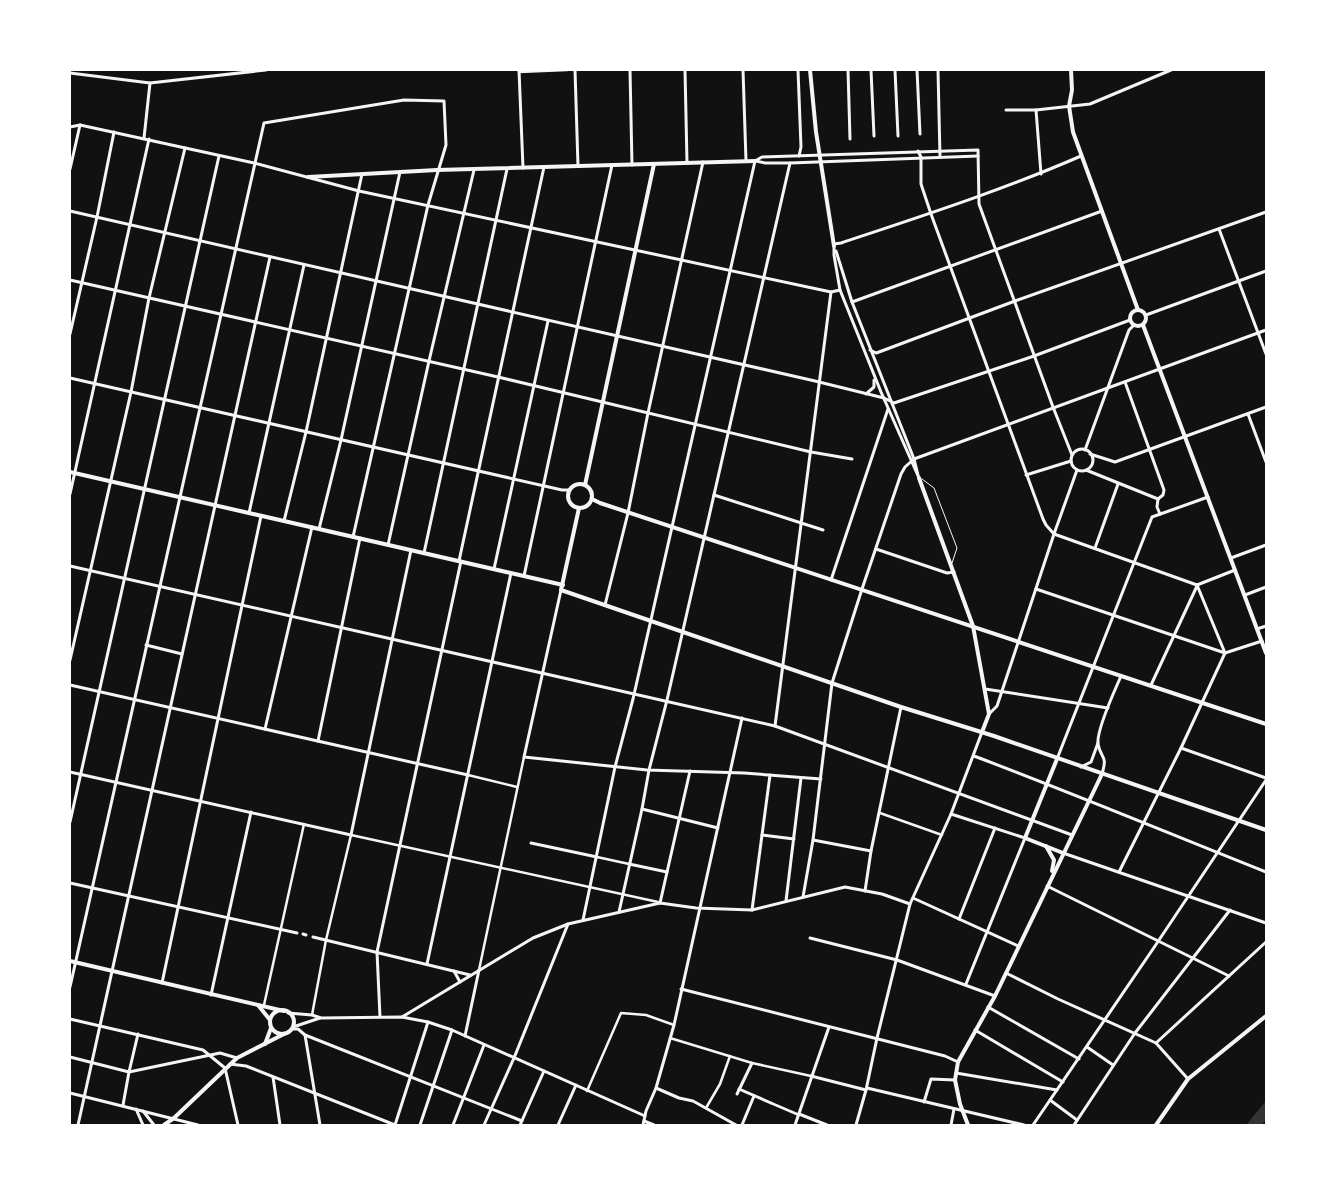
<svg xmlns="http://www.w3.org/2000/svg" width="1336" height="1195" font-family="'Alegreya Sans',sans-serif">
<style>
.water{fill:#333}
.lines{fill:none;stroke-linecap:round;stroke-linejoin:round}
.service{stroke:#f5f5f5;stroke-width:1}
.pedestrian{stroke:#f5f5f5;stroke-width:2.5}
.minor{stroke:#f5f5f5;stroke-width:3}
.tertiary{stroke:#f5f5f5;stroke-width:4}
</style>
<rect width="100%" height="100%" fill="#111"/>
<!-- water -->
<polygon class="water" points="1266,1101 1266,1120 1261,1125 1246,1125"/>
<g class="lines">
<!-- service -->
<polyline class="service" points="922,479 934,488 957,548 952,563"/>
<!-- pedestrian -->
<g class="pedestrian">
<polyline points="519,72 567,70"/>
<polyline points="468,775 517,787"/>
<polyline points="880,813 942,835"/>
<polyline points="597,857 629,864"/>
<polyline points="479,970 524,757"/>
<polyline points="264,1005 304,824"/>
<polyline points="312,1015 326,940 351,835 658,902"/>
<polyline points="670,1038 752,1063 811,1076"/>
<polyline points="587,1091 621,1013 646,1015 674,1025"/>
<polyline points="771,1103 799,1115"/>
<polyline points="706,1108 720,1084 730,1056"/>
</g>
<!-- minor -->
<g class="minor">
<polyline points="519,70 523,168"/>
<polyline points="575,70 578,166"/>
<polyline points="630,70 632,165"/>
<polyline points="685,70 687,163"/>
<polyline points="743,70 746,161"/>
<polyline points="798,70 801,147 799,156"/>
<polyline points="848,70 850,139"/>
<polyline points="871,70 874,136"/>
<polyline points="895,70 898,136"/>
<polyline points="917,70 920,134"/>
<polyline points="938,70 940,157"/>
<polyline points="70,73 150,83 266,70"/>
<polyline points="1006,110 1036,110 1090,104 1171,70"/>
<polyline points="1036,110 1041,174"/>
<polyline points="70,127 80,125 254,163 359,191 831,292 840,290"/>
<polyline points="144,138 150,83"/>
<polyline points="918,151 921,157 921,184 931,214 1043,519 1046,525 1054,534 1197,585 1235,570"/>
<polyline points="755,161 762,157 978,150 979,204 1053,407 1072,455"/>
<polyline points="756,161 765,163 790,163 978,156"/>
<polyline points="70,169 80,125"/>
<polyline points="70,211 815,381 884,398 894,403 1034,356 1130,320"/>
<polyline points="1219,229 1266,354"/>
<path d="M834 244 841 243C922 216 1003 190 1081 156"/>
<polyline points="834,246 834,255 840,290 881,392 919,478"/>
<polyline points="836,251 852,302 914,459 918,475"/>
<polyline points="70,280 498,377 811,452 852,459"/>
<polyline points="852,302 1102,211"/>
<polyline points="1146,315 1266,271"/>
<polyline points="70,334 97,217 114,132"/>
<polyline points="870,350 876,353 879,352 1015,301 1266,212"/>
<polyline points="70,378 562,490 569,490"/>
<polyline points="1125,382 1164,490 1163,495 1158,499"/>
<polyline points="866,394 874,387 874,380"/>
<polyline points="1248,414 1266,462"/>
<circle cx="1082" cy="460" r="11"/>
<polyline points="1085,450 1129,330 1134,325"/>
<polyline points="1090,454 1115,462 1266,407"/>
<polyline points="1086,470 1158,499"/>
<polyline points="1026,475 1071,461"/>
<polyline points="70,494 149,139"/>
<polyline points="714,495 823,530"/>
<polyline points="1158,499 1157,507 1160,514"/>
<polyline points="249,513 304,265"/>
<polyline points="284,521 306,432 362,174"/>
<polyline points="319,529 341,440 400,172"/>
<polyline points="388,545 429,361 474,170"/>
<polyline points="1095,548 1118,484"/>
<polyline points="876,549 947,573 954,572"/>
<polyline points="424,553 507,169"/>
<polyline points="1231,558 1266,545"/>
<polyline points="459,561 544,167"/>
<polyline points="70,566 775,726 1072,835"/>
<polyline points="494,569 548,321"/>
<polyline points="524,576 612,165"/>
<polyline points="831,580 888,409"/>
<polyline points="1036,589 1225,653 1262,641"/>
<polyline points="561,590 524,757 647,770 744,773 821,779"/>
<polyline points="1245,595 1266,587"/>
<polyline points="605,605 628,513 648,413 703,162"/>
<polyline points="1257,629 1266,626"/>
<polyline points="146,645 182,654"/>
<polyline points="70,660 131,392 149,298 185,148"/>
<polyline points="70,685 468,775"/>
<polyline points="1151,685 1197,586"/>
<polyline points="985,689 1108,708"/>
<polyline points="989,714 997,706 1002,691 1054,534 1077,470"/>
<polyline points="775,726 831,292"/>
<polyline points="265,729 312,527"/>
<polyline points="318,741 360,538"/>
<polyline points="1181,748 1266,778"/>
<path d="M974 756C1072 793 1168 833 1266 872"/>
<polyline points="1057,759 1152,517 1208,497"/>
<polyline points="1081,767 1091,762 1098,743"/>
<polyline points="70,772 351,835 411,550"/>
<path d="M1102 774C1108 754 1101 760 1098 744 1096 730 1115 690 1121 676"/>
<polyline points="642,809 718,828"/>
<polyline points="951,814 1025,838 966,984"/>
<polyline points="70,822 219,156"/>
<polyline points="762,835 794,839"/>
<polyline points="813,840 871,851"/>
<polyline points="531,843 597,857"/>
<polyline points="1063,853 1266,923"/>
<polyline points="629,864 667,872"/>
<polyline points="1119,872 1181,748 1225,653 1197,585"/>
<polyline points="70,883 297,933"/>
<polyline points="1047,886 1229,976"/>
<polyline points="865,891 871,851 901,707"/>
<polyline points="803,897 813,840 832,683 862,589 901,474 905,467 914,459 1266,330"/>
<polyline points="913,898 1018,946"/>
<polyline points="786,901 801,778"/>
<polyline points="660,903 690,771"/>
<polyline points="752,910 770,775"/>
<polyline points="619,912 642,809 649,770 667,700 790,163"/>
<polyline points="959,919 995,828"/>
<polyline points="583,920 615,767 633,699 755,161"/>
<polyline points="303,934 306,935"/>
<polyline points="313,937 470,975"/>
<polyline points="810,938 897,960 995,996"/>
<polyline points="427,964 511,573"/>
<polyline points="454,971 460,982"/>
<polyline points="1006,973 1058,999 1156,1043 1188,1079"/>
<polyline points="162,983 261,516"/>
<polyline points="70,987 264,123 404,100 444,101 446,145 428,205 353,537"/>
<polyline points="681,989 945,1056 958,1062"/>
<polyline points="211,995 251,812"/>
<polyline points="988,1007 1079,1059"/>
<polyline points="288,1013 312,1015 321,1018 402,1017 428,1022 452,1030 645,1116"/>
<polyline points="380,1017 377,952 461,561"/>
<polyline points="402,1017 533,938 568,924 660,903 696,908 752,910 845,887 882,894 910,904"/>
<polyline points="70,1019 203,1050 225,1068 238,1125"/>
<polyline points="293,1027 320,1018"/>
<polyline points="292,1029 298,1029 305,1035 320,1125"/>
<polyline points="975,1030 1063,1082"/>
<polyline points="305,1035 522,1121"/>
<polyline points="465,1036 479,970"/>
<polyline points="1156,1043 1266,942"/>
<polyline points="1087,1047 1113,1065"/>
<polyline points="70,1057 129,1072 220,1053 237,1058"/>
<polyline points="230,1064 246,1066 395,1125"/>
<polyline points="956,1073 1057,1090"/>
<polyline points="811,1076 866,1090"/>
<polyline points="273,1077 280,1125"/>
<polyline points="656,1088 679,1098 693,1101 736,1125"/>
<polyline points="867,1088 1024,1125"/>
<polyline points="739,1089 771,1103"/>
<polyline points="70,1093 198,1125"/>
<polyline points="737,1094 752,1063"/>
<polyline points="1050,1100 1077,1120"/>
<polyline points="924,1102 931,1079 955,1080"/>
<polyline points="123,1105 129,1072 138,1034"/>
<polyline points="136,1109 143,1125"/>
<polyline points="143,1111 154,1125"/>
<polyline points="799,1114 827,1125"/>
<polyline points="644,1121 654,1125"/>
<polyline points="78,1125 270,257"/>
<polyline points="395,1125 428,1022"/>
<polyline points="420,1125 452,1030"/>
<polyline points="453,1125 484,1045"/>
<polyline points="484,1125 514,1058 568,924"/>
<polyline points="520,1125 544,1071"/>
<polyline points="558,1125 576,1085"/>
<polyline points="643,1125 646,1111 656,1088 674,1025 742,718"/>
<polyline points="742,1125 754,1096"/>
<polyline points="795,1125 829,1027"/>
<polyline points="856,1125 866,1090 877,1038 910,904 951,814 982,732"/>
<polyline points="951,1125 954,1109"/>
<polyline points="1033,1125 1155,946 1266,780"/>
<polyline points="1074,1125 1135,1033 1230,910"/>
</g>
<!-- tertiary -->
<g class="tertiary">
<polyline points="810,70 816,132 834,246"/>
<polyline points="1071,70 1072,90 1069,106 1073,132 1138,310"/>
<polyline points="308,177 437,170 755,161"/>
<circle cx="1138" cy="318" r="8"/>
<polyline points="1143,325 1266,653"/>
<polyline points="70,472 563,585"/>
<polyline points="919,478 973,626 989,714 982,732"/>
<circle cx="580" cy="496" r="12"/>
<polyline points="585,485 654,164"/>
<polyline points="592,499 600,503 1266,724"/>
<polyline points="579,508 561,590 901,707 994,736 1266,830"/>
<polyline points="1057,759 1025,838 1063,853"/>
<polyline points="1046,846 1054,860 1052,871"/>
<polyline points="70,961 284,1011"/>
<polyline points="258,1005 270,1020"/>
<circle cx="282" cy="1022" r="12"/>
<polyline points="265,1044 271,1028"/>
<polyline points="164,1125 174,1118 237,1058 284,1034"/>
<polyline points="968,1125 960,1104 955,1080 958,1062 995,996 1102,774"/>
<polyline points="1156,1125 1188,1079 1266,1016"/>
</g>
</g>
<!-- border -->
<rect width="1336" height="1195" fill="none" stroke="#ffffff" stroke-width="142"/>
</svg>
